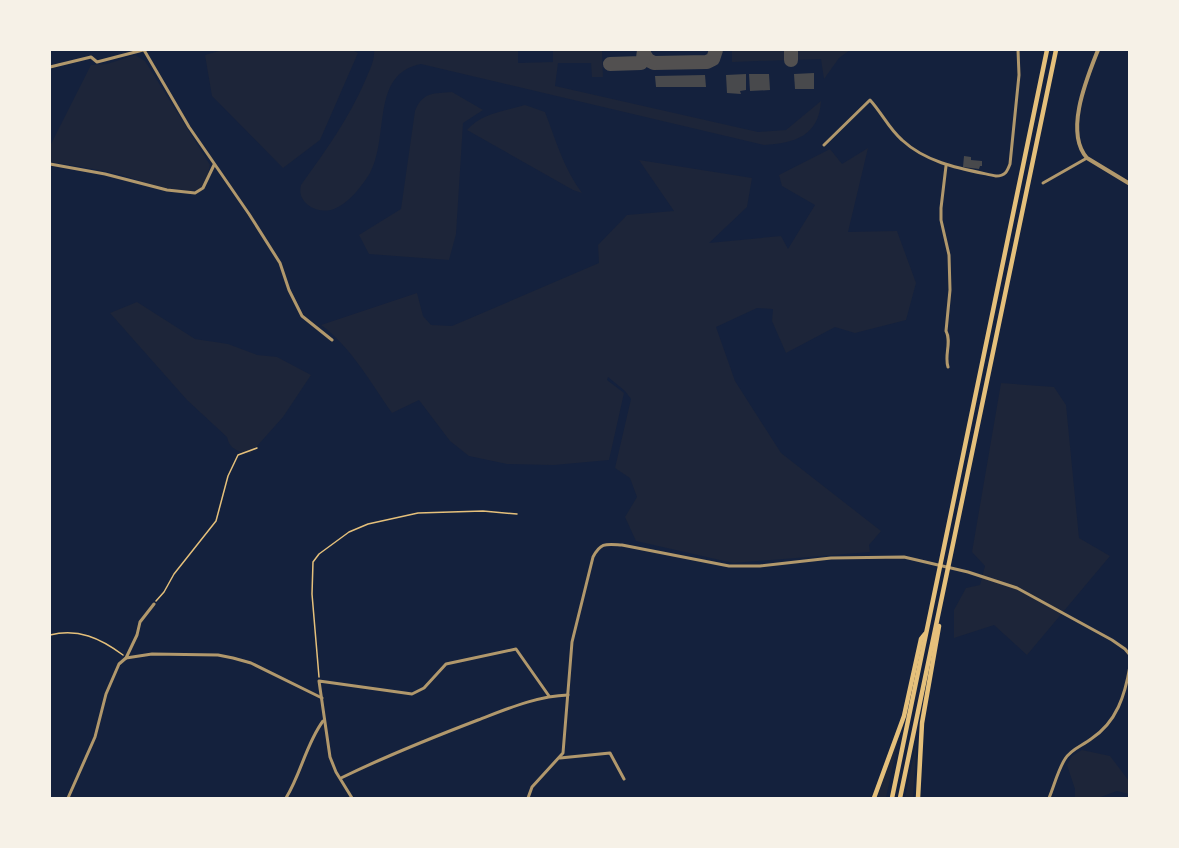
<svg xmlns="http://www.w3.org/2000/svg" width="1179" height="848" font-family="Mulish,sans-serif">
<style>
.green{fill:#1d2539}
.lines{fill:none;stroke-linecap:round;stroke-linejoin:round}
.taxiway{stroke:#525050;stroke-width:14}
.building{fill:#48494c}
.path{stroke:#e5c07b;stroke-width:1.5}
.minor{stroke:#b1986c;stroke-width:3}
.tertiary{stroke:#b1986c;stroke-width:4}
.trunk{stroke:#e5c07b;stroke-width:4.5}
</style>
<rect width="100%" height="100%" fill="#14213d"/>
<!-- green -->
<g class="green">
<polygon points="223,50 352,50 358,53 320,140 283,168 212,96 205,55"/>
<path d="M374 50H518V63L553 62V50H640L602 51 603 77H592L591 63H558L555 86 758 132 786 130 821 101C819 136 795 143 764 145L421 64C370 74 390 136 370 173 362 186 349 203 334 209 318 215 296 203 301 185 326 150 348 120 365 81 369 71 375 61 374 50Z"/>
<polygon points="732,50 788,50 788,60 732,62"/>
<polygon points="794,50 850,50 839,58 824,79 821,59 794,60"/>
<path d="M135 55 145 61 210 165C208 173 207 185 199 189 181 197 137 179 118 174 95 169 73 165 50 162V146L91 65 107 64Z"/>
<path d="M452 92 483 110 463 123 456 234 449 260 369 254 359 235 401 209 415 111C423 91 434 94 452 92Z"/>
<path d="M525 105 545 112C556 141 564 169 582 193L573 190 467 130C481 113 505 111 525 105Z"/>
<path d="M868 148 848 232 897 231 916 283 906 320 855 333 835 327 786 353 772 321 773 309 757 308 716 327 735 381 781 453 881 531 869 545 870 552 733 563 636 541 625 517 637 497 630 478 615 468 631 399 625 391 608 377 607 380 624 393 609 460 554 465 507 464 469 456 450 441 419 400 392 413C371 383 351 347 321 325L417 293 423 316 431 325 452 326 599 263 598 245 627 215 674 211 639 160 752 178 747 207 709 243 781 236 788 249 815 205 782 186 779 175 830 149 842 164Z"/>
<path d="M137 302 195 339 228 344 257 355 277 357 311 375 283 417 250 454C239 452 229 449 227 437L187 400 110 313Z"/>
<polygon points="1001,383 1054,387 1066,405 1079,538 1110,556 1027,655 994,625 954,638 954,610 966,588 980,585 985,566 972,552"/>
<polygon points="899,735 886,798 877,798"/>
<polygon points="917,738 913,798 905,798"/>
<polygon points="1082,750 1110,756 1129,781 1129,794 1117,791 1098,798 1075,798 1075,789 1067,765 1072,756"/>
</g>
<g class="lines">
<!-- taxiway -->
<g class="taxiway">
<polyline points="791,50 791,60"/>
<polyline points="644,54 648,60 654,63 707,62 713,59 716,50"/>
<polyline points="610,64 641,63 643,58 644,50"/>
</g>
</g>
<!-- building -->
<g class="building">
<polygon points="814,73 814,89 795,89 794,74"/>
<polygon points="746,74 746,90 740,91 741,94 727,93 726,75"/>
<polygon points="749,74 769,74 770,90 750,91"/>
<polygon points="705,75 706,87 656,87 655,76"/>
<polygon points="964,156 971,157 971,160 982,161 982,166 980,166 979,169 963,167"/>
</g>
<g class="lines">
<!-- path -->
<g class="path">
<polyline points="156,601 164,592 174,574 216,521 228,476 238,455 257,448"/>
<path d="M50 635C78 628 100 638 123 655"/>
<polyline points="319,677 312,594 313,562 319,554 349,532 368,524 418,513 483,511 517,514"/>
</g>
<!-- minor -->
<g class="minor">
<polyline points="144,50 189,127 249,214 280,263 289,290 302,316 332,340"/>
<polyline points="50,67 91,57 97,62 143,50"/>
<path d="M824 145 870 100C882 113 889 129 902 140 928 164 963 169 996 176 1005 176 1007 172 1010 164L1019 75 1018 50"/>
<polyline points="50,164 105,174 167,190 195,193 203,188 214,165"/>
<path d="M946 166 941 208V220L949 255 950 290 946 331C952 342 944 355 948 367"/>
<polyline points="1043,183 1087,158"/>
<polyline points="126,658 152,654 218,655 233,658 251,663 322,698"/>
<polyline points="560,758 610,753 624,779"/>
<path d="M341 778C386 756 431 738 478 720 507 709 537 696 568 695"/>
<polyline points="68,798 95,737 106,694 119,664 126,658 137,635 140,622 154,604"/>
<path d="M286 798C301 774 306 744 323 721"/>
<polyline points="352,798 336,772 330,757 319,681 412,694 424,688 446,664 516,649 549,696"/>
<path d="M528 798 532 787 563 753 572 642 593 557C601 542 606 544 622 545L729 566H760L831 558 904 557 968 572 1017 588 1112 640 1125 649 1130 655"/>
<path d="M1049 798C1054 786 1058 770 1065 759 1071 749 1082 746 1091 739 1117 722 1125 695 1130 666"/>
</g>
<!-- tertiary -->
<path class="tertiary" d="M1098 50C1087 78 1064 132 1087 158L1130 184"/>
<!-- trunk -->
<g class="trunk">
<polyline points="874,798 904,716 921,639 925,634"/>
<polyline points="892,798 1047,50"/>
<polyline points="900,798 1056,50"/>
<polyline points="918,798 922,723 939,626"/>
</g>
</g>
<!-- border -->
<rect width="1179" height="848" fill="none" stroke="#f6f1e7" stroke-width="102"/>
</svg>
